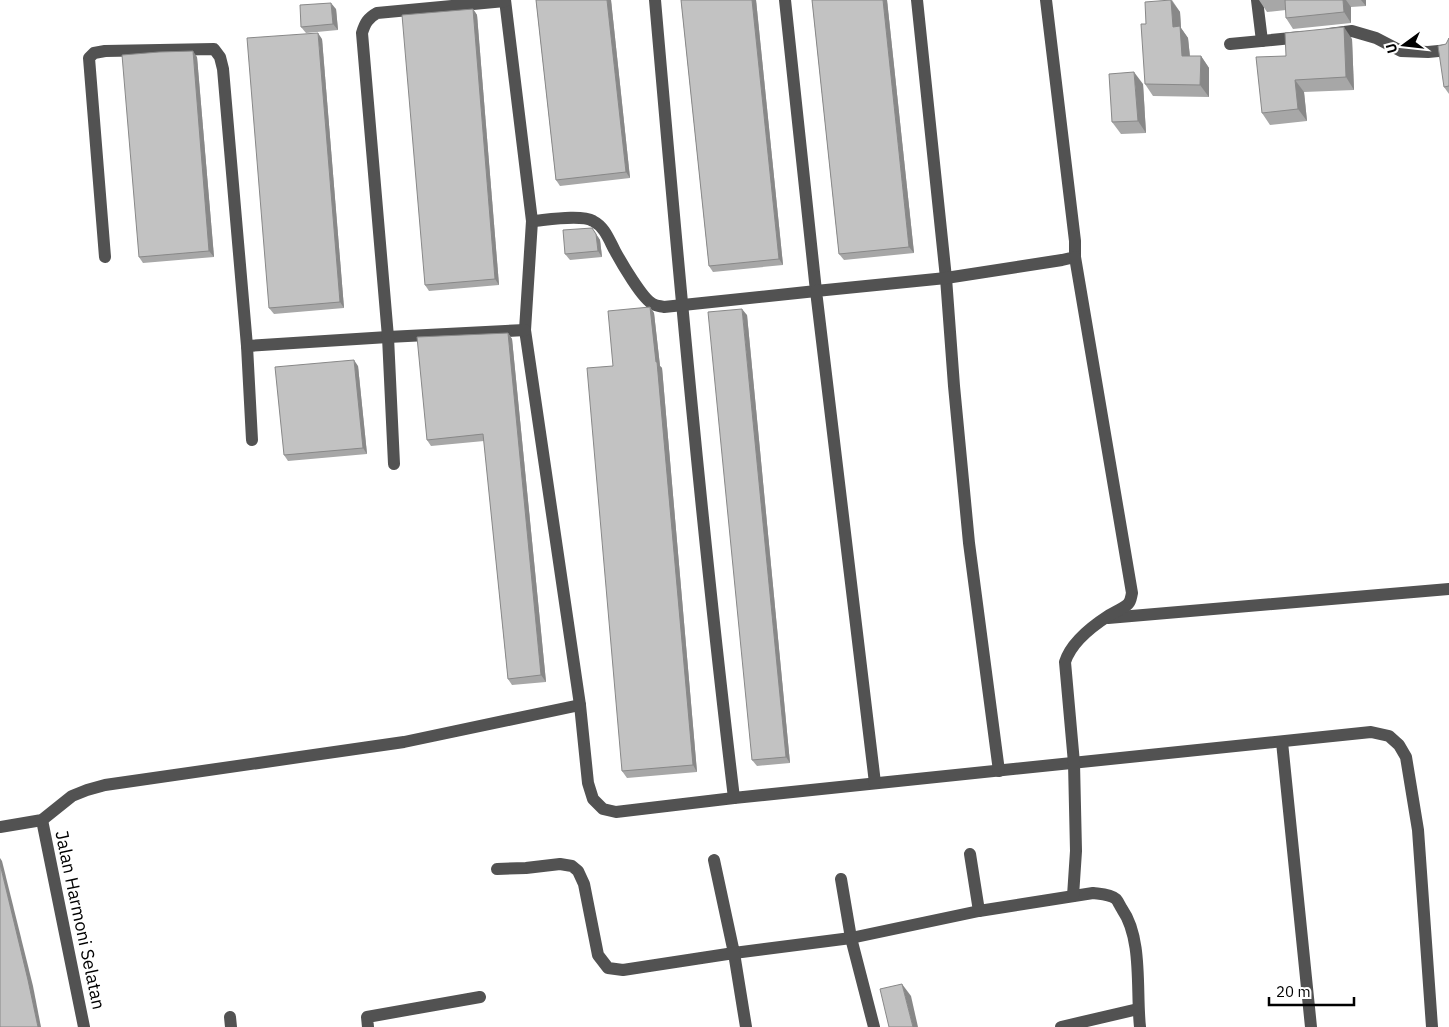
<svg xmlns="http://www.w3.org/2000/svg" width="1449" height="1027" font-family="'IBM Plex Sans',sans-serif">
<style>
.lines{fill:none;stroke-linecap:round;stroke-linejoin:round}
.minor{stroke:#525252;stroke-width:12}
.wall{fill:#a7a7a7}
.shaded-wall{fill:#888}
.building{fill:#c2c2c2;stroke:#888}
.labels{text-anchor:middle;stroke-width:4.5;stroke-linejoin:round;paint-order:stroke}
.street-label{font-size:18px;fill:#000;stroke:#fff}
</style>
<rect width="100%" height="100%" fill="#fff"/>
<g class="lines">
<!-- minor -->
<g class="minor">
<polyline points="505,0 532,221 525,330 580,705 588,783 593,799 603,809 616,812 734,798"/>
<path d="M655 0C678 266 702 532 734 798L1371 732 1389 736 1399 745 1406 757 1418 830 1432 1027"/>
<polyline points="917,0 946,278 954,386 969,543 999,771"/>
<polyline points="1257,0 1262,41"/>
<polyline points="1329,34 1352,31 1376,38 1401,51 1428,52 1449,50"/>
<polyline points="1230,44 1302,37"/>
<path d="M532 221C546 220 581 214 593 221 605 227 609 240 615 251 621 262 643 300 653 304 656 306 660 306 664 307L816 291 785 0"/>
<polyline points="105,257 89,58 94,53 105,51 214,49 220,57 223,69 247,346 252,440"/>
<polyline points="247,346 388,337 525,330"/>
<path d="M394 464 388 337 362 33C365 23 368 18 377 13L505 1"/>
<polyline points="1108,618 1449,589"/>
<polyline points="1282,742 1311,1027"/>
<polyline points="875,783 816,291 946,278 1062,260 1075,257 1075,241 1046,0"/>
<polyline points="42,820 84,1027"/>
<polyline points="0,827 42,820 72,796 87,790 105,785 404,742 580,705"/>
<polyline points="970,854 979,911"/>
<path d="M714 860 734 953 851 938 979 911 1093 893C1100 894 1110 894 1116 899 1118 901 1120 906 1122 909 1143 939 1136 991 1140 1027"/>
<polyline points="497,869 526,868 560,864 572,866 578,871 584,884 598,955 608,968 623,970 734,953 746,1027"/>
<polyline points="841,879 851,938 874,1027"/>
<path d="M1073 896 1076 851 1074 763 1065 662C1071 643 1091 627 1108 616 1114 612 1123 609 1128 604 1131 601 1131 597 1132 593L1075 257"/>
<polyline points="230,1017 231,1027"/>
<polyline points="368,1027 367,1017 480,997"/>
<polyline points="1061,1027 1138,1009"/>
</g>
</g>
<!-- wall -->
<g class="wall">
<polygon points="536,0 611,0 630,178 560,186 556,180"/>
<polygon points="681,0 756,0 783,265 713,272 709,266"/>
<polygon points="812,0 887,0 914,253 844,260 839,254"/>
<polygon points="1172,0 1180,12 1181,28 1188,38 1190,56 1201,56 1209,68 1209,97 1153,96 1145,84 1146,24"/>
<polygon points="1259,0 1366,0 1366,6 1351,7 1351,23 1293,29 1286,18 1286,10 1267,12"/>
<polygon points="336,9 338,30 306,33 301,27"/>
<polygon points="473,9 477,15 499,285 429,291 425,285"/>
<polygon points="1449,38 1449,94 1444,87 1446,44"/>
<polygon points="322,39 344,308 274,314 269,308"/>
<polygon points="1352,39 1354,90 1304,92 1307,121 1270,125 1262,113 1286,56"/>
<polygon points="197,57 214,257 143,263 139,257"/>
<polygon points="1143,84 1146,133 1121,134 1112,122"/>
<polygon points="592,228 600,240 602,257 570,260 565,254"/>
<polygon points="650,307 654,313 660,366 662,368 697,772 627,778 622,771"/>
<polygon points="747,315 790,763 757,766 752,760"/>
<polygon points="508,333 512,339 546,682 512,685 508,679 484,441 431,446 427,440"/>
<polygon points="358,366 367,454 288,461 284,455"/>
</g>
<!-- shaded-wall -->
<g class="shaded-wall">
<polygon points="607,0 611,0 630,178 626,172"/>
<polygon points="752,0 756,0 783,265 779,259"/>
<polygon points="883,0 887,0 914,253 909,247"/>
<polygon points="1171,0 1180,12 1181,28 1188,38 1191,68 1182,56 1173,27"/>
<polygon points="1343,0 1346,0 1351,7 1351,23 1344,12"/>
<polygon points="1361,0 1366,0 1366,6"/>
<polygon points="331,3 336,9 338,30 333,24"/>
<polygon points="473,9 477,15 499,285 495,279"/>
<polygon points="1344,27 1352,39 1354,90 1346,77"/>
<polygon points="318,33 322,39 344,308 340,302"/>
<polygon points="193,51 197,57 214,257 209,251"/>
<polygon points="1201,56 1209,68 1209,97 1200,85"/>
<polygon points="1134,72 1143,84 1146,133 1138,121"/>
<polygon points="1295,80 1304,92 1307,121 1298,109"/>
<polygon points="596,234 600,240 602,257 598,251"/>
<polygon points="650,307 654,313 660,366 662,368 697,772 693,765"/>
<polygon points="742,309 747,315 790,763 786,757"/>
<polygon points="508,333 512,339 546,682 541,675"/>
<polygon points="354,360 358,366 367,454 363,448"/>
<polygon points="0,858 2,861 33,986 41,1027 38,1027 0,864"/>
<polygon points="902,984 911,996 918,1027 913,1027"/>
</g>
<!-- building -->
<g class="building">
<polygon points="536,0 607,0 626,172 556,180"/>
<polygon points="681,0 752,0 779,259 709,266"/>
<polygon points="812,0 883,0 909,247 839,254"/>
<polygon points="1171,0 1173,27 1180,26 1182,56 1201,56 1200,85 1145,84 1141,24 1146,24 1145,2"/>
<polygon points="1285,0 1343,0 1344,12 1286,18"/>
<polygon points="331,3 333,24 301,27 300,5"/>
<polygon points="473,9 495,279 425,285 402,15"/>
<polygon points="1344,27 1346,77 1295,80 1298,109 1262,113 1256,57 1286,56 1285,33"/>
<polygon points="318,33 340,302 269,308 247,38"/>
<polygon points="1449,38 1449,86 1444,87 1438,46 1446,44"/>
<polygon points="193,51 209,251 139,257 122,55 159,52"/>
<polygon points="1134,72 1138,121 1112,122 1109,74"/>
<polygon points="592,228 596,234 598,251 565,254 563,230"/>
<polygon points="650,307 656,362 657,362 693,765 622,771 587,368 613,366 608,311"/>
<polygon points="742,309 786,757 752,760 708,312"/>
<polygon points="508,333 541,675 508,679 483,434 427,440 417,337"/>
<polygon points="354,360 363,448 284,455 275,367"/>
<polygon points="0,864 28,980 38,1027 0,1027"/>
<polygon points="902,984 913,1027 889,1027 880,989"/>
</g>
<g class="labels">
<!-- street labels -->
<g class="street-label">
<text transform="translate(80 920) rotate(78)" y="6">Jalan Harmoni Selatan</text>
</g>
</g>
<!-- north arrow -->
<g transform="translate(1404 45) rotate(255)" stroke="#ffffff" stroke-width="4" paint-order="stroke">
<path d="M0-4L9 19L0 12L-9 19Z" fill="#000000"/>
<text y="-8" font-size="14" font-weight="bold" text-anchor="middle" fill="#000000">U</text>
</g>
<!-- scale -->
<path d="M1269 997v8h85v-8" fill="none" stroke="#000000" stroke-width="2.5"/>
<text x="1276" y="997" font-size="15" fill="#000000" stroke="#ffffff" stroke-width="4" paint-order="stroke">20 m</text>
</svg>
